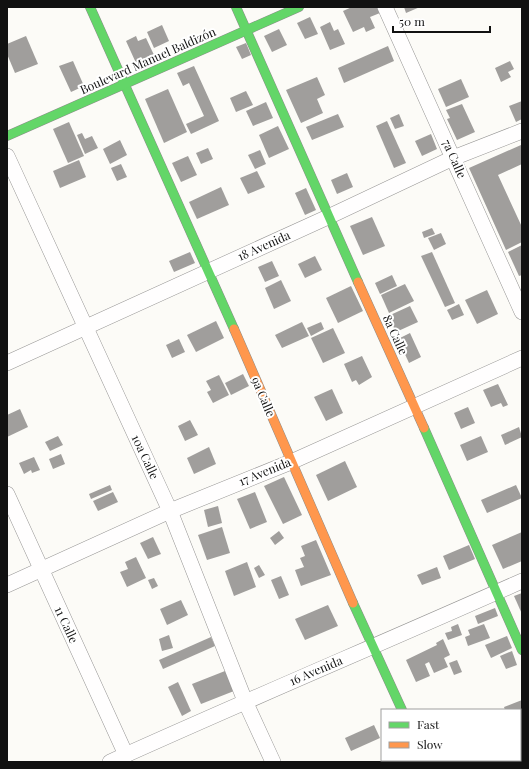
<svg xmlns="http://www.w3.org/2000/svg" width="529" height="769" font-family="'Playfair Display',serif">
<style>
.building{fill:#a09e9c}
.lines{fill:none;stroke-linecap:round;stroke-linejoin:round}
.street-casing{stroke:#979695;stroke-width:16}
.fast-casing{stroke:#8d8d8b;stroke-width:10}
.slow-casing{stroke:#8d8d8b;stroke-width:10}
.street{stroke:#fffefe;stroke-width:15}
.fast{stroke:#63d668;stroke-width:9}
.slow{stroke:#ff974d;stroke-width:9}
.labels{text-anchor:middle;stroke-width:4;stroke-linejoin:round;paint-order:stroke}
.street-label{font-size:12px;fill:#111;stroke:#fff}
</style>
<rect width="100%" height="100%" fill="#fcfbf7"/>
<!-- building -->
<g class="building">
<polygon points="352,7 378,7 380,13 370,17 375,28 366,32 364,27 353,32 343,11"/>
<polygon points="404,7 420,7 406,13"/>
<polygon points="310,17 318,34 305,39 297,23"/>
<polygon points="330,22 334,31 338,29 345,44 330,50 320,27"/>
<polygon points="162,25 169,41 154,48 147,32"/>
<polygon points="279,29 287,45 272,52 264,36"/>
<polygon points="26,36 38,64 15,73 7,54 7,44"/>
<polygon points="136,36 138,41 146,38 154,55 136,63 126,41"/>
<polygon points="246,43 251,55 242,59 236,47"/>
<polygon points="388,46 394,61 344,83 338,68"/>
<polygon points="73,61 84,86 71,92 59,66"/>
<polygon points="510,61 514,69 508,72 511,77 501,82 495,68"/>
<polygon points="194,66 219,121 191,134 186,124 204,116 189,83 183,86 177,73"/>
<polygon points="317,77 325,95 317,99 323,113 301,123 286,90"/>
<polygon points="461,79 469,97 446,107 438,89"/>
<polygon points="168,89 187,132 164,143 145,99"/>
<polygon points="246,91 253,105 236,112 230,98"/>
<polygon points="522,101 522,119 516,122 509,106"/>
<polygon points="266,102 273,118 253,126 246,111"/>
<polygon points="462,104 475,132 457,140 447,119 450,118 446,110"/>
<polygon points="338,114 344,127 312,140 306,127"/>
<polygon points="399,114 404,126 395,129 390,118"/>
<polygon points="387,121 406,163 394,168 376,126"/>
<polygon points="69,122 84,156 68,163 53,129"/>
<polygon points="278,126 289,149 269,158 259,135"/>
<polygon points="82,133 85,139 92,136 98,148 85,154 77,135"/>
<polygon points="431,134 437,149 422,156 415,141"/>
<polygon points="120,140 127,155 110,164 103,149"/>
<polygon points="521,145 522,164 498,175 522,227 522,242 506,250 469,168"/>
<polygon points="208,148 213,159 201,164 196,153"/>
<polygon points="260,150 266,164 255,169 248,155"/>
<polygon points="188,156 197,175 181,182 172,163"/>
<polygon points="79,160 86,177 60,188 53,171"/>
<polygon points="121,164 127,177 117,181 111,168"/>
<polygon points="257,171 265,187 248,194 240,178"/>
<polygon points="347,173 353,187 337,194 331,180"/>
<polygon points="221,187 229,205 197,219 189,202"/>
<polygon points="306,188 316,210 305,215 295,193"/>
<polygon points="372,217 385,246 363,255 350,226"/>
<polygon points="432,228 435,234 424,238 422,232"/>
<polygon points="441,233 446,244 434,250 428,238"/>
<polygon points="522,245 522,275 519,276 508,252"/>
<polygon points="190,252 195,263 174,272 169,261"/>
<polygon points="432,252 455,303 445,307 421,256"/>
<polygon points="315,256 322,270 305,278 298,264"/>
<polygon points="272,261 279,276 265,282 258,267"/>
<polygon points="392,275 397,286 380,294 375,283"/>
<polygon points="281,280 291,301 274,309 265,288"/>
<polygon points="405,284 414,301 389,313 381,295"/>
<polygon points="351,286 363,311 338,323 326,298"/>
<polygon points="487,290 498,314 477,324 465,300"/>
<polygon points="459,304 464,315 452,320 447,310"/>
<polygon points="410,306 418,322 396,332 388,316"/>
<polygon points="216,321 224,338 196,352 187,335"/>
<polygon points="302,322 309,336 282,348 275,335"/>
<polygon points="321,322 324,329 311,336 307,328"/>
<polygon points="333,328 345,353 323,363 311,338"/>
<polygon points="410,333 421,357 409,363 398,339"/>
<polygon points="179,339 185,352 172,358 166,345"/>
<polygon points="362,356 372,377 359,385 356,380 352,382 344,364"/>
<polygon points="243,374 249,386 231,395 225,383"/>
<polygon points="219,375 229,395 213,403 207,392 211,390 206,381"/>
<polygon points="498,384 508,405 503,407 501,403 491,407 483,390"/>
<polygon points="332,389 343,413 326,421 314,397"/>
<polygon points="468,407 475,423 461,429 454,413"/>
<polygon points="20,409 28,427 7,437 7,415"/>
<polygon points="190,420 198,435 185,441 178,426"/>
<polygon points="519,427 522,437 505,445 501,435"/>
<polygon points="58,436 63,445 50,451 45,442"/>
<polygon points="481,436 488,452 467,461 460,445"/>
<polygon points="209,447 216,464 194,474 187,458"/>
<polygon points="61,454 65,464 53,469 49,459"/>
<polygon points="34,457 40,470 32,473 31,470 24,474 19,463"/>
<polygon points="345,461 357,487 328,501 316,475"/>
<polygon points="284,477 302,515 283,524 264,486"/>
<polygon points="110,485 112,490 91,499 89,494"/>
<polygon points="516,485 522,498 487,513 481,500"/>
<polygon points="113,492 118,502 98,511 93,501"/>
<polygon points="255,492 267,522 250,529 237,499"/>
<polygon points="218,506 222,523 208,527 204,510"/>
<polygon points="222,527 230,553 207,560 198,535"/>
<polygon points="279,531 284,538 275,545 270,538"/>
<polygon points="522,532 522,561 503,569 492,545"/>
<polygon points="153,537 161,554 148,559 140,543"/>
<polygon points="316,540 331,575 301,586 295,570 304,567 300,558 305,556 301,546"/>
<polygon points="469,545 475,559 449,570 443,556"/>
<polygon points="136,557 146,578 127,587 120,572 128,569 125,562"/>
<polygon points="247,562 256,587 234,596 225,571"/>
<polygon points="259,565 265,575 259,578 254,568"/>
<polygon points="437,567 441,578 422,585 417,575"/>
<polygon points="281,576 289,595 279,599 271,580"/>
<polygon points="154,578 158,586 152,589 148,580"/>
<polygon points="522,593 522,614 514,596"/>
<polygon points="181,600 188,615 167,625 160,609"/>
<polygon points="328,605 338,626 305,640 295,619"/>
<polygon points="495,608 498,616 478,624 475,616"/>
<polygon points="458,624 462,635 448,640 445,633 452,631 451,627"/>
<polygon points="484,624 490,638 468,646 465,637 470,635 468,630"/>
<polygon points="169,635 173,648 162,651 159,639"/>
<polygon points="507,636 512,648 491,658 485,645"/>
<polygon points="211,637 215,646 163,669 159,660"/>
<polygon points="443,639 450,655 444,658 448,667 434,673 429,662 425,664 430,676 416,682 406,660 437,645 436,643"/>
<polygon points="512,651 517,665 506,669 500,656"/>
<polygon points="457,660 462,672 454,675 449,663"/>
<polygon points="225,671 234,691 201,704 192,684"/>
<polygon points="178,682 191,711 182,716 168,687"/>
<polygon points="522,700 522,718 520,719 520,710 505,710 504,707"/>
<polygon points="374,725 380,738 351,751 345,738"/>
</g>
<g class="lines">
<!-- street casing -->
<g class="street-casing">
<g id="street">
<polyline points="385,7 522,312"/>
<polyline points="7,156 170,511 245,701 273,762"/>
<polyline points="7,363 328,217 453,158 522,131"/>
<polyline points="7,494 126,755"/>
<polyline points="7,585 170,511 291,462 522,358"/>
<polyline points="426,760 427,762"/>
<path d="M110 762C247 700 385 642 522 581"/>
</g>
</g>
<!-- fast casing -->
<g class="fast-casing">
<g id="fast">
<polyline points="90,7 234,329"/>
<polyline points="236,7 358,282"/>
<polyline points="7,136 299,7"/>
<polyline points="424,428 522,650"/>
<polyline points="353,603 402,710"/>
</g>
</g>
<!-- slow casing -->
<g class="slow-casing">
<g id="slow">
<polyline points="358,282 424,428"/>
<polyline points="234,329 353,603"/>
</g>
</g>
<!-- street -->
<use href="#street" class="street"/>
<!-- fast -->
<use href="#fast" class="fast"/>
<!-- slow -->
<use href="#slow" class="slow"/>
</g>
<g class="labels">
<!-- street labels -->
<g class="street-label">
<text transform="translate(148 61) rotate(-24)" y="4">Boulevard Manuel Baldizón</text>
<text transform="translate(454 159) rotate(66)" y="4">7a Calle</text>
<text transform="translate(264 246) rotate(-24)" y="4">18 Avenida</text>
<text transform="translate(395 335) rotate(65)" y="4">8a Calle</text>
<text transform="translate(263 397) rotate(67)" y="4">9a Calle</text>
<text transform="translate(145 457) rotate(65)" y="4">10a Calle</text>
<text transform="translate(265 472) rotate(-22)" y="4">17 Avenida</text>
<text transform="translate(66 625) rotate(65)" y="4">11 Calle</text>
<text transform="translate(316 671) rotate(-23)" y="4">16 Avenida</text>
</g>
</g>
<!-- border -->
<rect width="529" height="769" fill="none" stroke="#111111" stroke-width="16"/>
<!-- legend -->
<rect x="381" y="709" width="140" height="52" fill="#ffffff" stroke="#a0a0a0"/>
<rect x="389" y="722" width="20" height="6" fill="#63d668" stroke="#a0a0a0"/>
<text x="417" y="729" font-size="12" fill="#111111">Fast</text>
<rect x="389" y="742" width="20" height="6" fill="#ff974d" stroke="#a0a0a0"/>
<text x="417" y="749" font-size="12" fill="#111111">Slow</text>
<!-- scale -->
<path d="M393 26v6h97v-6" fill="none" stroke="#111111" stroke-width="2"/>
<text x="399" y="26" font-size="12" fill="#111111" stroke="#ffffff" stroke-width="3" paint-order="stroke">50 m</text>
</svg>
